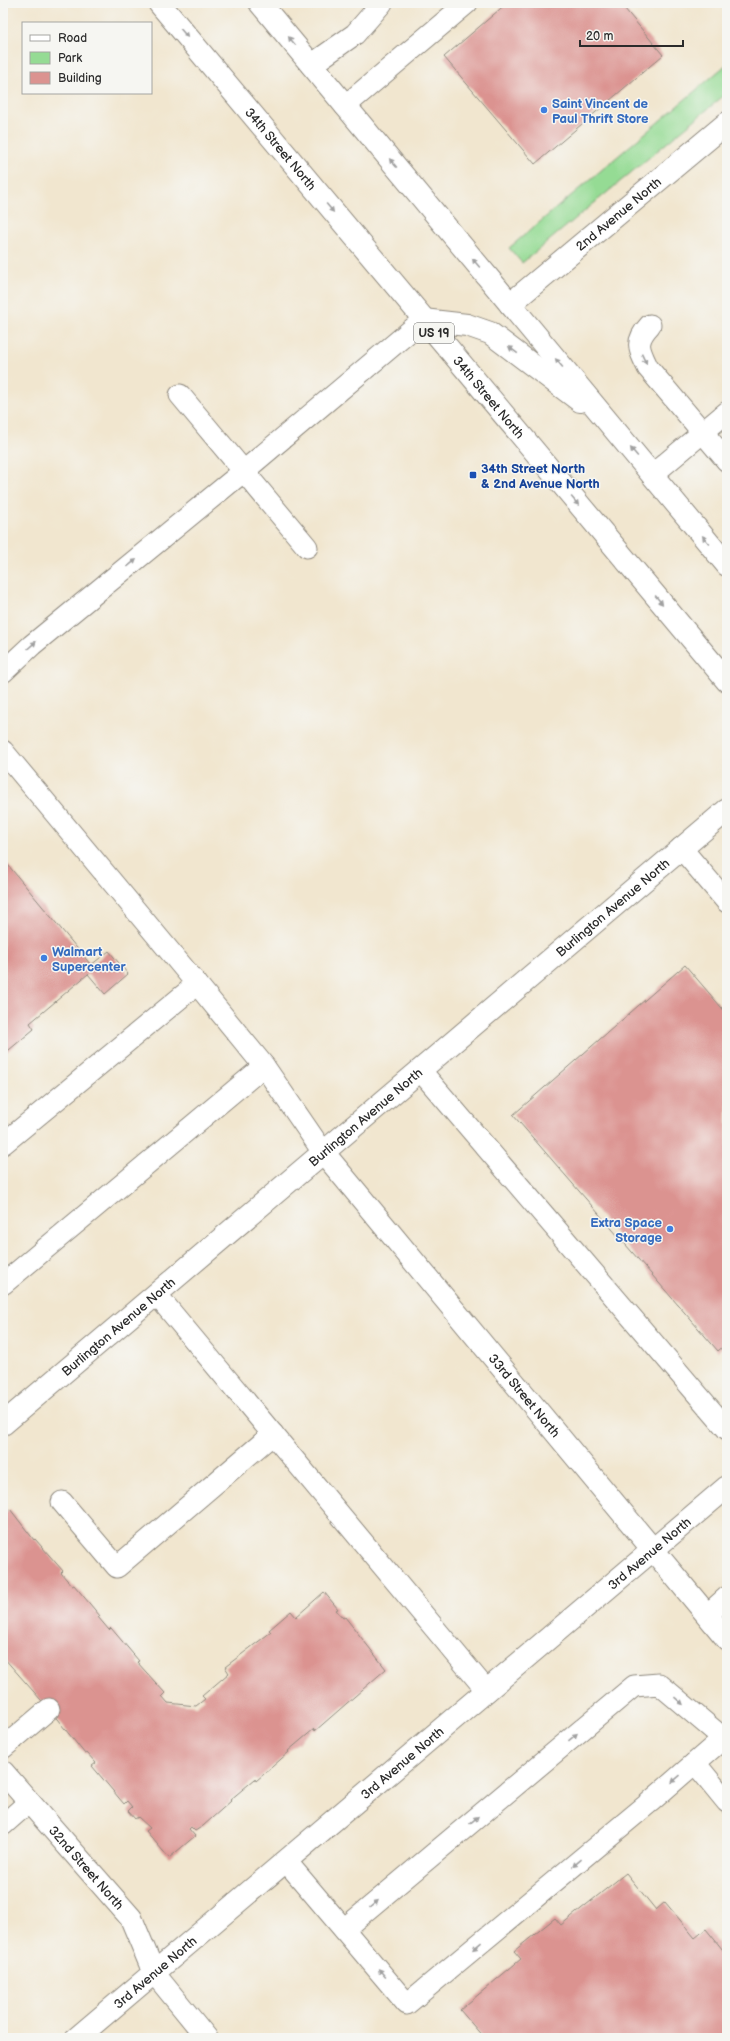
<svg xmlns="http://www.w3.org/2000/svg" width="730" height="2041" font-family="'Balsamiq Sans',sans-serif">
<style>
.green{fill:#95db94;stroke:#608360}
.building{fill:#db9390}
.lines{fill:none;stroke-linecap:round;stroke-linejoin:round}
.service-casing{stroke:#8e887d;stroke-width:23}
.minor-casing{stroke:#8e887d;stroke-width:24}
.trunk-casing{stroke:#8e887d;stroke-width:24}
.service{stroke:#fff;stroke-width:21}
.minor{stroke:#fff;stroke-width:22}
.trunk{stroke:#fff;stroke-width:22}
.oneway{fill:#a0a0a0}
.shop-dot{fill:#3f7fe0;stroke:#f6f6f2;stroke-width:1.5}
.transit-dot{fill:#1a4fb4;stroke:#f6f6f2;stroke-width:1.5}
.labels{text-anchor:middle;stroke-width:3;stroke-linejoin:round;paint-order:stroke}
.shield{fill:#f6f6f2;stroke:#686867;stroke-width:1}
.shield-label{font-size:12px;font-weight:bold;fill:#2b2b2b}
.shop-label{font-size:13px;font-weight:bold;fill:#366cbe;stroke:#f6f6f2;text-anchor:start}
.street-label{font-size:13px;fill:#2b2b2b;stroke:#f6f6f2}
.transit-label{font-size:13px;font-weight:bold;fill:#164399;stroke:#f6f6f2;text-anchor:start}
</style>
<rect width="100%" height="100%" fill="#f6f6f2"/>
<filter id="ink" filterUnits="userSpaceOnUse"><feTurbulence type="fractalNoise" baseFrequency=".025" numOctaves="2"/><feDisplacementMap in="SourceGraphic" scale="8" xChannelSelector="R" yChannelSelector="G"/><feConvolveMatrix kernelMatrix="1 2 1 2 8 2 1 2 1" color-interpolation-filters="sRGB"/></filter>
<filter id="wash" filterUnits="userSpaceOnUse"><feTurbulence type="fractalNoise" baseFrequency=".012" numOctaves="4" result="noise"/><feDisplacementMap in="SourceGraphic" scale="16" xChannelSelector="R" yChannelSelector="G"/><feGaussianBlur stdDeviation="0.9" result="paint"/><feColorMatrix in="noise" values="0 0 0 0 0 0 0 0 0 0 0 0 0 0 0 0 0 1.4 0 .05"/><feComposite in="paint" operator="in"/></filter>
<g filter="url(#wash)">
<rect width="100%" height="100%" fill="#f1e6cf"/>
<!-- green -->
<polygon class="green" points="727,64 727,93 522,263 509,248"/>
<g id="blocks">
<!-- building -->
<g class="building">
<polygon points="507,3 620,3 663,55 535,164 444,57"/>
<polygon points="3,859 91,965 109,951 128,974 105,994 88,974 30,1023 34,1029 3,1055"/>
<polygon points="685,965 727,1014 727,1343 718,1351 513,1115"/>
<polygon points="10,1509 34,1540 35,1539 63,1571 61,1573 72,1586 74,1585 100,1616 98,1617 109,1630 111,1628 139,1661 137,1662 165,1693 162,1696 168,1703 196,1706 205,1699 202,1696 229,1673 225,1667 271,1632 269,1630 291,1611 296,1617 324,1592 338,1609 336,1610 343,1618 345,1617 386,1669 315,1731 314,1729 288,1751 289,1752 256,1781 255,1779 230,1800 231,1801 203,1826 195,1831 191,1827 189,1829 195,1836 169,1858 146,1831 150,1828 138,1817 135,1819 128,1811 132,1807 127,1801 124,1804 92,1766 96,1763 87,1753 85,1754 49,1709 3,1657 3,1515"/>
<polygon points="626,1873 656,1910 665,1902 695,1938 706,1929 727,1955 727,2038 484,2038 460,2010 521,1959 514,1951 555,1918 561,1925"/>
</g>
</g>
</g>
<g filter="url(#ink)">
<use href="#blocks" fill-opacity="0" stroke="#8e887d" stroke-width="1"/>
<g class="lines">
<!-- service casing -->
<g class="service-casing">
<g id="service">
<polyline points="311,65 355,34 382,3"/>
<polyline points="345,106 467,3"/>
<path d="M650 325C634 342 639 349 648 368L727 461"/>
<polyline points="180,395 307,547"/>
<polyline points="652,475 727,412"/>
<polyline points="3,672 32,645 244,471 423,320"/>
<polyline points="3,751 197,984 264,1066 323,1152"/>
<polyline points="681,848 727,902"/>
<polyline points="420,1070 727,1429"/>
<polyline points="3,1144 197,984"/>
<polyline points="3,1284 264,1066"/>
<polyline points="156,1294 487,1691"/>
<polyline points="62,1502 117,1567 273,1434"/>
<polyline points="707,1615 727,1597"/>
<polyline points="3,1748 49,1709"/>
<polyline points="695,1763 727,1802"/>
<polyline points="3,1825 29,1802"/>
<polyline points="286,1861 407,2004 650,1802 727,1735"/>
<polyline points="344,1929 634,1686 659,1684 723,1738"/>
<polyline points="154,1973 207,2038"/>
</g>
</g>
<!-- minor casing -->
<g class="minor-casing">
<g id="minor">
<path id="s1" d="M510 304 727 123"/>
<path id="s2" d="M323 1152 727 1639"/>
<path id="s3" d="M3 1424 727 810"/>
<path id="s4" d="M3 1772 131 1918 154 1973"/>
<path id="s5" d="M77 2038 727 1487"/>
</g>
</g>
<!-- trunk casing -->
<g class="trunk-casing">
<g id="trunk">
<path id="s6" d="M159 3 727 681"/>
<polyline points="260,3 727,565"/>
<polyline points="423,320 467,325 490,333 580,401"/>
</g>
</g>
<!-- service -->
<use href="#service" class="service"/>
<!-- minor -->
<use href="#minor" class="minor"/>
<!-- trunk -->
<use href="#trunk" class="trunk"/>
</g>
<!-- one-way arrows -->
<defs><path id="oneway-solid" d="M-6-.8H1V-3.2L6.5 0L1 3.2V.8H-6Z"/></defs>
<g class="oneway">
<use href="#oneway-solid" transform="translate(184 33) rotate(50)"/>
<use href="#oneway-solid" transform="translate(292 41) rotate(-130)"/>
<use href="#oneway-solid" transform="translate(393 163) rotate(-130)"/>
<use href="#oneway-solid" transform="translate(330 208) rotate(50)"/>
<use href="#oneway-solid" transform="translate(476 263) rotate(-130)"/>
<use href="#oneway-solid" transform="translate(513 350) rotate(-143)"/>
<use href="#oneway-solid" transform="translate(644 359) rotate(65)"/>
<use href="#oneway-solid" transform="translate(559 363) rotate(-130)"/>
<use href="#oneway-solid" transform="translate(634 452) rotate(-130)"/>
<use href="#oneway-solid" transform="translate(575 501) rotate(50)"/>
<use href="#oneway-solid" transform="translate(706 540) rotate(-130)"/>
<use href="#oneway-solid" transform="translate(132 563) rotate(-39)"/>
<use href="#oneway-solid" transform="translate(659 600) rotate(50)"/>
<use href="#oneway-solid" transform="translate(32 645) rotate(-42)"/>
<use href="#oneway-solid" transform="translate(679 1701) rotate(40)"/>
<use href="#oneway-solid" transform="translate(573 1737) rotate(-40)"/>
<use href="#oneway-solid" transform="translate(676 1779) rotate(139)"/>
<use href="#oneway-solid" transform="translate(474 1820) rotate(-40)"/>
<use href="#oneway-solid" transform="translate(577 1863) rotate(140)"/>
<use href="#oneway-solid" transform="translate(374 1904) rotate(-40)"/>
<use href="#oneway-solid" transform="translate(477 1946) rotate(140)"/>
<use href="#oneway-solid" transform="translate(382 1973) rotate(-130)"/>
</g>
</g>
<!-- markers -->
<g class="shop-dot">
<circle cx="544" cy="110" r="4"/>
<circle cx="44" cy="958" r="4"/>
<circle cx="670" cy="1229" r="4"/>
</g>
<rect class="transit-dot" x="469" y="471" width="8" height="8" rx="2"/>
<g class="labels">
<!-- shield labels -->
<rect class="shield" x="414" y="323" width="40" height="20" rx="3"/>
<g class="shield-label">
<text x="434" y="337">US 19</text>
</g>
<!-- shop labels -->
<g class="shop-label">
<text x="552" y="108">Saint Vincent de<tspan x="552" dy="15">Paul Thrift Store</tspan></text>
<text x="52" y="956">Walmart<tspan x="52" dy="15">Supercenter</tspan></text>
<text x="662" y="1227" text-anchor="end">Extra Space<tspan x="662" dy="15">Storage</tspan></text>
</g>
<!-- street labels -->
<g class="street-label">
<text dy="5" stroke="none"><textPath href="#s6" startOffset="190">34th Street North</textPath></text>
<text dy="5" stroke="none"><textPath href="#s1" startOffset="141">2nd Avenue North</textPath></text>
<text dy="5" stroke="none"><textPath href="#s6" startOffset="514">34th Street North</textPath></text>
<text dy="5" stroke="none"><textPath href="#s3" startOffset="799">Burlington Avenue North</textPath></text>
<text dy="5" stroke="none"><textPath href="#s3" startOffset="475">Burlington Avenue North</textPath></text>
<text dy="5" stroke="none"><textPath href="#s3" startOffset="151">Burlington Avenue North</textPath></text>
<text dy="5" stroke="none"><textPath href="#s2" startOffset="316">33rd Street North</textPath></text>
<text dy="5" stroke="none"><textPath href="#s5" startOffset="750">3rd Avenue North</textPath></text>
<text dy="5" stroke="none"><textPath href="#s5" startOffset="426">3rd Avenue North</textPath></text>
<text dy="5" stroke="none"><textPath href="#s4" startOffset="127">32nd Street North</textPath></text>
<text dy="5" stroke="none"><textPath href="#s5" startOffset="102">3rd Avenue North</textPath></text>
</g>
<!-- transit labels -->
<g class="transit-label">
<text x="481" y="473">34th Street North<tspan x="481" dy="15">&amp; 2nd Avenue North</tspan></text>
</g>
</g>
<!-- margin -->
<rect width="730" height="2041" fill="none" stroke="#f6f6f2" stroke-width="16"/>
<!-- legend -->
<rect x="22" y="22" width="130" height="72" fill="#f6f6f2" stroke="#a5a5a2"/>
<rect x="30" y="35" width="20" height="6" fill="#ffffff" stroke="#a5a5a2"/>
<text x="58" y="42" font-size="12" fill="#2b2b2b">Road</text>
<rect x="30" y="52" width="20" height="12" fill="#95db94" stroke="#a5a5a2"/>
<text x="58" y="62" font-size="12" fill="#2b2b2b">Park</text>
<rect x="30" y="72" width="20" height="12" fill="#db9390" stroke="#a5a5a2"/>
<text x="58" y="82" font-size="12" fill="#2b2b2b">Building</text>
<!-- scale -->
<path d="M580 40v6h103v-6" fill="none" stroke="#2b2b2b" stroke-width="2"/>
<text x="586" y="40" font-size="12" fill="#2b2b2b" stroke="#f6f6f2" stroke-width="3" paint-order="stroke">20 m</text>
</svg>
